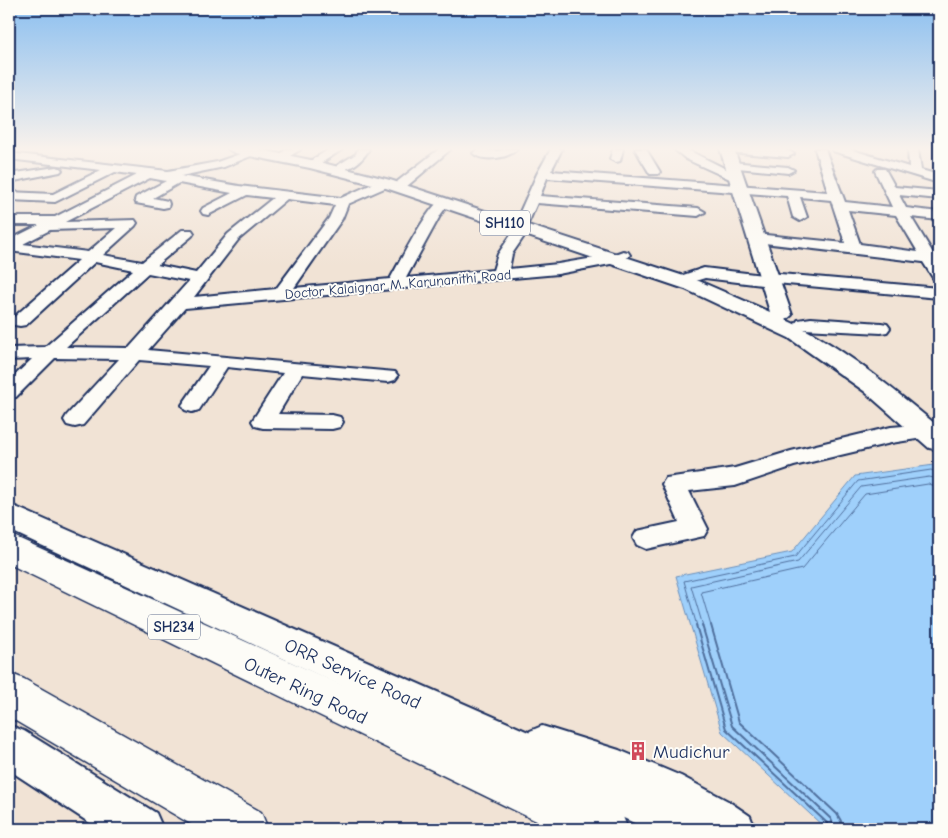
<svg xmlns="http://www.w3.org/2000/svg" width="948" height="838" font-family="'Comic Neue',sans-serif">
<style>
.water{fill:#9fd0fb;stroke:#6a90bc}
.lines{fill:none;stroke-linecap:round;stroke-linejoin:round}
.shore-far1{stroke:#506f9d;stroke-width:1}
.shore{stroke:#506f9d;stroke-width:2}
.minor-casing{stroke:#1b2f5e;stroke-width:4}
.major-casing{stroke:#1b2f5e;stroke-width:4}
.highway-casing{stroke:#1b2f5e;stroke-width:3}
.minor{fill:#fdfcf7;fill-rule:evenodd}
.major{fill:#fdfcf7;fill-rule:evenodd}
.highway{fill:#fdfcf7;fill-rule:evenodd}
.labels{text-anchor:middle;stroke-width:4;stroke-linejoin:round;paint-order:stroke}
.far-street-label{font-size:14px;fill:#1b2f5e;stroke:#fdfcf7}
.shield{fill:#fdfcf7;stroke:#5f6c8c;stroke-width:1}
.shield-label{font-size:15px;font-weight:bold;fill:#1b2f5e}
.near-street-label{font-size:19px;fill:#1b2f5e;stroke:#fdfcf7}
.near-poi-label{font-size:19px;fill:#1b2f5e;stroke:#fdfcf7;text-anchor:start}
</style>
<rect width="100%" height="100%" fill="#f1e3d5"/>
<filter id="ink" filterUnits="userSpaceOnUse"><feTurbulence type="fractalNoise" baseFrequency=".02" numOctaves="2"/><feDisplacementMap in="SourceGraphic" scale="10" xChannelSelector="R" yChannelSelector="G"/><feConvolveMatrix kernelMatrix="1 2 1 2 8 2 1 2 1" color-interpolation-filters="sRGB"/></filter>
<g filter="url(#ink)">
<!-- water -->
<polygon class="water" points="934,465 939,470 939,829 826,829 722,732 676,576 792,552 855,476"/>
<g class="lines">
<!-- shore-far1 -->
<g class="shore-far1">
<polyline points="697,626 684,581 795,557 858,481 931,470 939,473"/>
<polyline points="703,626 691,586 798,562 861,487 929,477 939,479"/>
<polyline points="711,626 701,592 802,569 865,494 928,484 939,487"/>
</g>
<!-- shore -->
<g class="shore">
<polyline points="696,625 726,729 827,823 828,829"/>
<polyline points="702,625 732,726 831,819 835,829"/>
<polyline points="711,625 739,722 837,814 841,821 842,829"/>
</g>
<!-- minor casing -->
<g class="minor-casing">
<g id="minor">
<path d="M254 149 257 152 256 154 224 167 181 176 239 186 341 198 381 180 385 179 391 183 389 186 348 204 342 219 294 288 390 279C398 265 430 202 443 199L449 203 441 214 406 278 493 270 498 254 517 226 515 223 537 174 551 149H562L551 171 828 192 815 149H825L845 202 892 207 875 171 877 169H885L895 187 939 191V199L899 195 906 208 939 212V220L911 217 939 263V280L933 278 923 262 755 242 750 241 748 238 750 235 755 234 845 243 831 200 800 197 807 217 800 221 793 217 787 196 547 178 540 196 698 208 705 212 698 216 537 203 527 226 529 229 512 254 509 269 558 264 612 255 623 251 628 252 630 255 621 262 558 274 185 308 148 350 395 372 398 376 395 380 388 382 302 374 278 414 332 415 340 417 343 422 340 427 332 429 263 428 255 426 252 421 283 373 227 367 199 410 192 412 185 410 182 405 209 366 139 360 83 425 75 427 67 425 64 420 67 415 119 359 55 358 16 397 9 398V381L32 359 9 360V348L45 347 133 270 95 262 26 325 20 326 14 325 11 321 14 317 79 260 9 251V240L39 225H9V217H55L137 175 115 172 55 202 9 200V192L53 194 101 170 9 159V153L168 171 217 162ZM150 178 166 181 136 197 135 200 136 203 163 208 168 207 169 204 168 201 153 198 179 183 232 193 203 208 201 211 203 214 208 215 247 195 273 198 228 234 196 273 157 265 192 236 194 233 192 230H182L142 262 103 255 135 226 137 223 135 220 65 222ZM287 199 335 205 329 218 276 289 194 297 238 240ZM848 210 896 215 918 252 860 244ZM116 228 88 252 23 244 50 230ZM148 273 189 281 129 348 66 347Z"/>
<polygon points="287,149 301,149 290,156 282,156 280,154"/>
<polygon points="330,149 343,149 321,163 313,163 311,161 313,159"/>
<path d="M358 149H369C364 159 350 172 338 169L336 167 338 165 356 154Z"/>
<polygon points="439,149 451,149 406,187 398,187 396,184 398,181"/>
<path d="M504 149H517C508 159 482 162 473 153 481 145 495 155 504 149Z"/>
<polygon points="613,149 623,149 620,161 616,162 610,159"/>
<polygon points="635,149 646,149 660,172 658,174 650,174"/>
<polygon points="674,149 686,149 742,177 736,181 732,180 686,159"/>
<path d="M723 149C737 149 784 145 794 154L788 157 728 152Z"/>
<polygon points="832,149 849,149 909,167 908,149 918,149 921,170 939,175 939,183 833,151"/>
<polygon points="732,162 788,167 794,170 788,173 728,167 726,165"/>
<polygon points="56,167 60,168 62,170 60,172 9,182 9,174"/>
<polygon points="704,268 763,275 769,273 939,288 939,298 776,283 770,286 705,278 689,283 683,281 681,278 683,275"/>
<polygon points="811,318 881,323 887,324 890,328 887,332 881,333 804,329 798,328 795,324 798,320"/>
<polygon points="928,424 936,426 939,431 936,436 891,443 794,466 735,486 689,491 708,529 704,536 646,549 637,545 633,538 637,531 679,522 662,484 666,478 735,468 791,451 891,427"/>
<polygon points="542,726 619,750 681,776 728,801 750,816 755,829 705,829 679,814 632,790 530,755 525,743 530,731"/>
</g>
</g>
<!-- major casing -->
<g class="major-casing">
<g id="major">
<path d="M228 149H257L311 160 390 180 699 281 770 312 720 149H734L792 315 786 320C840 344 894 390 939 427V450L929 448 864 391 789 338 685 289 380 186 310 168 235 153Z"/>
<polygon points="9,504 713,813 720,829 647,829 9,530"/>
<polygon points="9,725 24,731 156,813 163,829 99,829 9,770"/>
</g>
</g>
<!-- highway casing -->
<g class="highway-casing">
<g id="highway">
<polygon points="9,534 621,812 628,829 553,829 9,564"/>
<polygon points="9,673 24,679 261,812 268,829 199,829 9,717"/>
</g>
</g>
<!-- minor -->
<use href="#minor" class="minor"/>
<!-- major -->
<use href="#major" class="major"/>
<!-- highway -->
<use href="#highway" class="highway"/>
</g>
</g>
<!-- sky -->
<linearGradient id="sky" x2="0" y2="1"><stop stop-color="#8bbff0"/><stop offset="0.56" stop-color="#f9f2ec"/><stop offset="1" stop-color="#f9f2ec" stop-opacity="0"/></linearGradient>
<rect width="948" height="266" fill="url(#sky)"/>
<!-- icons -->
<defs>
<g id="building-bare" transform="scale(1.5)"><path d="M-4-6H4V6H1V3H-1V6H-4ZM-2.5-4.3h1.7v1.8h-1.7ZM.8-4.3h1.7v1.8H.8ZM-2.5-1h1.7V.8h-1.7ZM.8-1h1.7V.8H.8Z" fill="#d1495b" stroke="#fdfcf7" stroke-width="2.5" paint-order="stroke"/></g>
</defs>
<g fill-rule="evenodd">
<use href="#building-bare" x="638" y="751"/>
</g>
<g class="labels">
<!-- far-street labels -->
<g class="far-street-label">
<text transform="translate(398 284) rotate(-5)" y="5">Doctor Kalaignar M. Karunanithi Road</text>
</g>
<!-- shield labels -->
<g class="shield">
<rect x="480" y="210.5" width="50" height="25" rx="4"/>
<rect x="148" y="614.5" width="52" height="25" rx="4"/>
</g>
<g class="shield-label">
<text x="505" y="228">SH110</text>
<text x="174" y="632">SH234</text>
</g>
<!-- near-street labels -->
<g class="near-street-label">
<text transform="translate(353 673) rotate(24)" y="7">ORR Service Road</text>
<text transform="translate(306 690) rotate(25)" y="7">Outer Ring Road</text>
</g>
<!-- near-poi labels -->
<g class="near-poi-label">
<text x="653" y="758">Mudichur</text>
</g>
</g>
<!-- margin -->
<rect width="948" height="838" fill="none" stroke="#fdfcf7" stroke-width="30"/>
<rect x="15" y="15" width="918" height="808" fill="none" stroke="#1b2f5e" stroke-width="2" filter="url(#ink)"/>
</svg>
